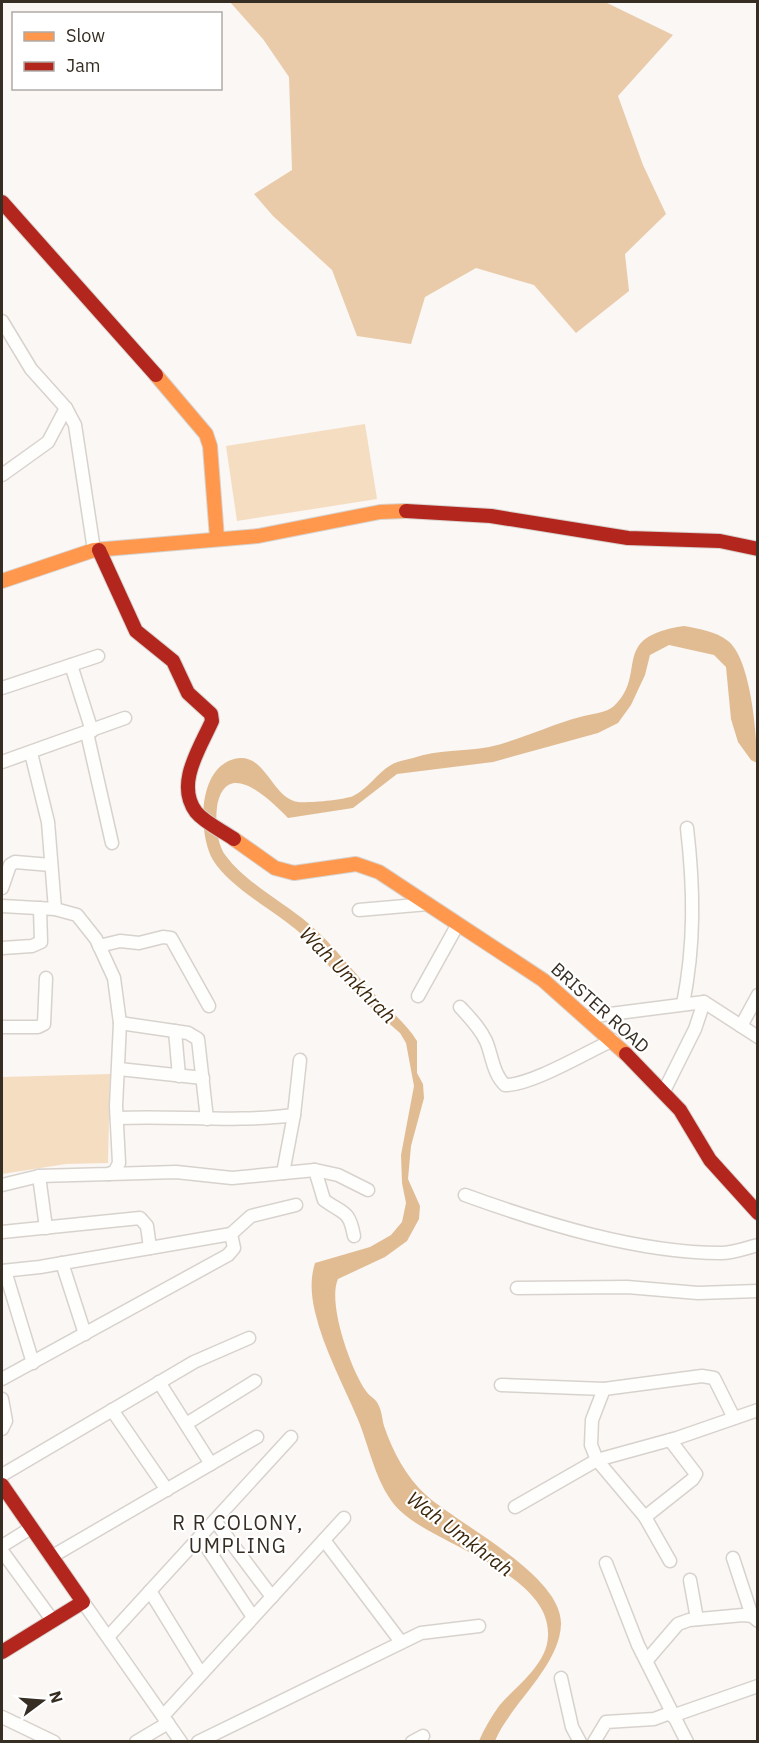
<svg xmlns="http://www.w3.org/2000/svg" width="759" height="1743" font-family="'IBM Plex Sans',sans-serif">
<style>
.green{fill:#f5ddc2}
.forest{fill:#e9cbaa}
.water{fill:#e1bc93}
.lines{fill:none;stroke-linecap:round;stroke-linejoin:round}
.street-casing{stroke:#d8d2cd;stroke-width:15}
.slow-casing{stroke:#d8d2cd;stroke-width:16}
.jam-casing{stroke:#d8d2cd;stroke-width:16}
.street{stroke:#fefefd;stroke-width:12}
.slow{stroke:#ff974d;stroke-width:14}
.jam{stroke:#b3261e;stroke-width:14}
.labels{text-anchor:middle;stroke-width:4.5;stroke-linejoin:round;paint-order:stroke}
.street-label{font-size:18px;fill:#362d23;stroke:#fff}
.water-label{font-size:20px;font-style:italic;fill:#3b260b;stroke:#fff}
.neighbourhood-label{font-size:20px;letter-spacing:1.5px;fill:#362d23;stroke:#fff}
</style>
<rect width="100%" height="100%" fill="#faf7f4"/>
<!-- green -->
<g class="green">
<polygon points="365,424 377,499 237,521 226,446"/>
<polygon points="110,1074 108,1163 66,1164 2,1174 2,1077"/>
</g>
<!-- forest -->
<polygon class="forest" points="230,2 605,2 673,35 618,96 643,165 666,214 625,254 629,291 576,333 534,285 476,268 425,297 411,344 357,336 332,270 273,216 254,194 292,170 289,77 263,39"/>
<!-- water -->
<path class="water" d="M684 626C700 629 715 631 728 641 751 659 757 735 757 763L751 760 738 742 731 719 726 667 714 655 669 645 650 655 645 675 631 705 618 723 598 733 493 762 397 774 353 808 288 818C271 801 226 755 217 807 215 822 217 845 226 856 245 882 283 902 308 923 334 945 353 972 377 997 390 1011 406 1023 417 1041V1073L423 1084 424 1098 411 1146 408 1179 420 1206 419 1219 407 1241 385 1257 338 1279C327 1303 351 1370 366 1391 369 1396 376 1399 378 1404 382 1411 382 1419 384 1426 393 1452 406 1477 426 1495 459 1525 562 1575 561 1624 560 1666 511 1703 495 1741H479C484 1729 491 1717 499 1706 516 1686 547 1665 548 1636 551 1575 443 1547 405 1515 378 1494 371 1452 359 1422 344 1386 324 1350 315 1312 311 1295 310 1279 315 1263L370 1247 391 1235 402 1222 406 1203 402 1183 401 1155 414 1086 406 1043 400 1033C378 1014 356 995 336 974 324 961 313 945 300 933 275 911 230 888 213 860 198 834 197 769 234 759 266 751 271 798 298 802 308 803 344 800 353 796 368 789 377 773 391 765 397 761 406 760 413 758 438 749 464 752 489 747 520 740 550 725 580 717 590 714 607 713 614 706 649 673 608 637 684 626Z"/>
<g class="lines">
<!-- street casing -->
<g class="street-casing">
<g id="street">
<polyline points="2,321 31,369 66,408 75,425 94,550"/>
<polyline points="2,475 48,442 66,408"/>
<polyline points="71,665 92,731"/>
<polyline points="2,688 98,656"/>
<polyline points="87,733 112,843"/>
<polyline points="31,753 48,822 55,909"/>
<polyline points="2,762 125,718"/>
<polyline points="2,888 10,865 15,862 51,865"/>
<polyline points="2,906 55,909 77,915 96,939 114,978 120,1023 116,1106 119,1163 115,1171 109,1174 39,1176 2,1185"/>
<polyline points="359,910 428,904"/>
<polyline points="99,946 120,941 139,943 163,937 171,938 209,1006"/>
<polyline points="2,948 32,946 41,942 40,908"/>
<polyline points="418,996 458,924"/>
<path d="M683 1004C695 944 694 888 687 828"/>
<path d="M460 1007C470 1018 480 1028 486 1041 492 1055 493 1074 505 1085 530 1086 587 1052 613 1040"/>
<polyline points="587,1017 704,1002 758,1037"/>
<polyline points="120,1023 188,1033 198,1039 207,1119"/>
<polyline points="741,1026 758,995"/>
<polyline points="2,1027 38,1027 44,1024 46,978"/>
<polyline points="175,1031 179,1076"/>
<polyline points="119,1069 203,1078"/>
<polyline points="664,1091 695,1029 704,1002"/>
<path d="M117 1118C176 1115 235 1123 294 1115"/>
<path d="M315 1170 324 1200C343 1214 349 1209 354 1236"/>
<polyline points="283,1173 294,1115 300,1060"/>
<polyline points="109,1174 176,1172 232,1178 315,1170 338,1175 368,1190"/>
<polyline points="39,1176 46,1228"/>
<path d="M465 1195C542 1223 638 1253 721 1253 733 1253 746 1248 758 1245"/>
<polyline points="2,1232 140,1218 147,1226 150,1248"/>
<polyline points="62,1263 85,1334"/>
<polyline points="2,1271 40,1267 231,1234"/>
<polyline points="5,1271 33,1363"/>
<polyline points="517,1288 627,1287 698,1293 758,1291"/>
<polyline points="2,1379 228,1255 234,1248 231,1234 251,1216 296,1205"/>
<polyline points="159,1382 211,1464"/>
<polyline points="501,1385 604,1389 702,1376 714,1378 734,1418"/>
<polyline points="604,1389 592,1420 591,1445 597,1460 645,1517 670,1561"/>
<polyline points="2,1399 6,1421 2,1429"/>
<polyline points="112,1410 167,1490"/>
<polyline points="186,1424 255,1381"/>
<polyline points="2,1475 194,1362 249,1338"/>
<polyline points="515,1507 597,1460 677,1438 758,1410"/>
<polyline points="645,1517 693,1479 696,1474 670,1440"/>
<polyline points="215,1521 272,1597"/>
<polyline points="200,1537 253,1617"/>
<polyline points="324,1540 401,1642"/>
<polyline points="2,1546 31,1528"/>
<polyline points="2,1551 53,1621"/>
<polyline points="51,1557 257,1437"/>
<polyline points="733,1558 752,1616"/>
<polyline points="606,1563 638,1645 687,1742"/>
<polyline points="690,1580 697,1619"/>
<polyline points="150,1591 201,1674"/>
<polyline points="83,1602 181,1742"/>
<polyline points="108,1637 291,1437"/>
<polyline points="647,1660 678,1624 689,1620 743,1615 752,1616 758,1621"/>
<polyline points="561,1678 572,1727 580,1742"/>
<polyline points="163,1716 344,1518"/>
<polyline points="672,1716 758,1686"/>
<polyline points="2,1717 54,1742"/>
<polyline points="136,1742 168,1723"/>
<polyline points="198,1742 421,1633 479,1626"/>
<polyline points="412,1742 423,1736"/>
<polyline points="594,1742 606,1722 654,1719 670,1713"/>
</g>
</g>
<!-- slow casing -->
<g class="slow-casing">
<g id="slow">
<polyline points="156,375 206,434 210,446 217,538"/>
<polyline points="2,581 94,550 258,536 380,512 406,511"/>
<polyline points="234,839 275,868 294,873 356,864 379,872 543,980 626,1054"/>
</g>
</g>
<!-- jam casing -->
<g class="jam-casing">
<g id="jam">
<polyline points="2,202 156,375"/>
<polyline points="406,511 491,516 628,538 720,541 758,549"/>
<path d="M99 550 136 631 173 661 188 693 211 714 212 721C200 748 175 784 196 812 205 823 223 831 234 839"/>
<polyline points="626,1054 680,1110 710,1160 758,1213"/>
<polyline points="2,1485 83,1602 2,1652"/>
</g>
</g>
<!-- street -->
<use href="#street" class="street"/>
<!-- slow -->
<use href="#slow" class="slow"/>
<!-- jam -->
<use href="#jam" class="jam"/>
</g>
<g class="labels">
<!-- street labels -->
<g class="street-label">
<text transform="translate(600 1008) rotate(42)" y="6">BRISTER ROAD</text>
</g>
<!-- water labels -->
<g class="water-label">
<text transform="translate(348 975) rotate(45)" y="7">Wah Umkhrah</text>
<text transform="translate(460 1534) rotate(37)" y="7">Wah Umkhrah</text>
</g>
<!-- neighbourhood labels -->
<g class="neighbourhood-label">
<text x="238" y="1530">R R COLONY,<tspan x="238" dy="23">UMPLING</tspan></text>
</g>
</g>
<!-- border -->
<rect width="759" height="1743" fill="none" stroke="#362d23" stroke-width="6"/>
<!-- legend -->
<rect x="12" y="12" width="210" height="78" fill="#ffffff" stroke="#afaba7" stroke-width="1.5"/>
<rect x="24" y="32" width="30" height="9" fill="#ff974d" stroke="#afaba7" stroke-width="1.5"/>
<text x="66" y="42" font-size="18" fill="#362d23">Slow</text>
<rect x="24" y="62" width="30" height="9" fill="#b3261e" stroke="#afaba7" stroke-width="1.5"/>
<text x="66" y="72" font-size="18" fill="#362d23">Jam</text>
<!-- north arrow -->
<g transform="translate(42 1701) rotate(74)" stroke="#ffffff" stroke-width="4.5" paint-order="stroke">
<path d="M0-4.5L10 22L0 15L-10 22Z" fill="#362d23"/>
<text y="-9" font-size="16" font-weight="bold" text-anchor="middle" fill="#362d23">N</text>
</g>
</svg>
